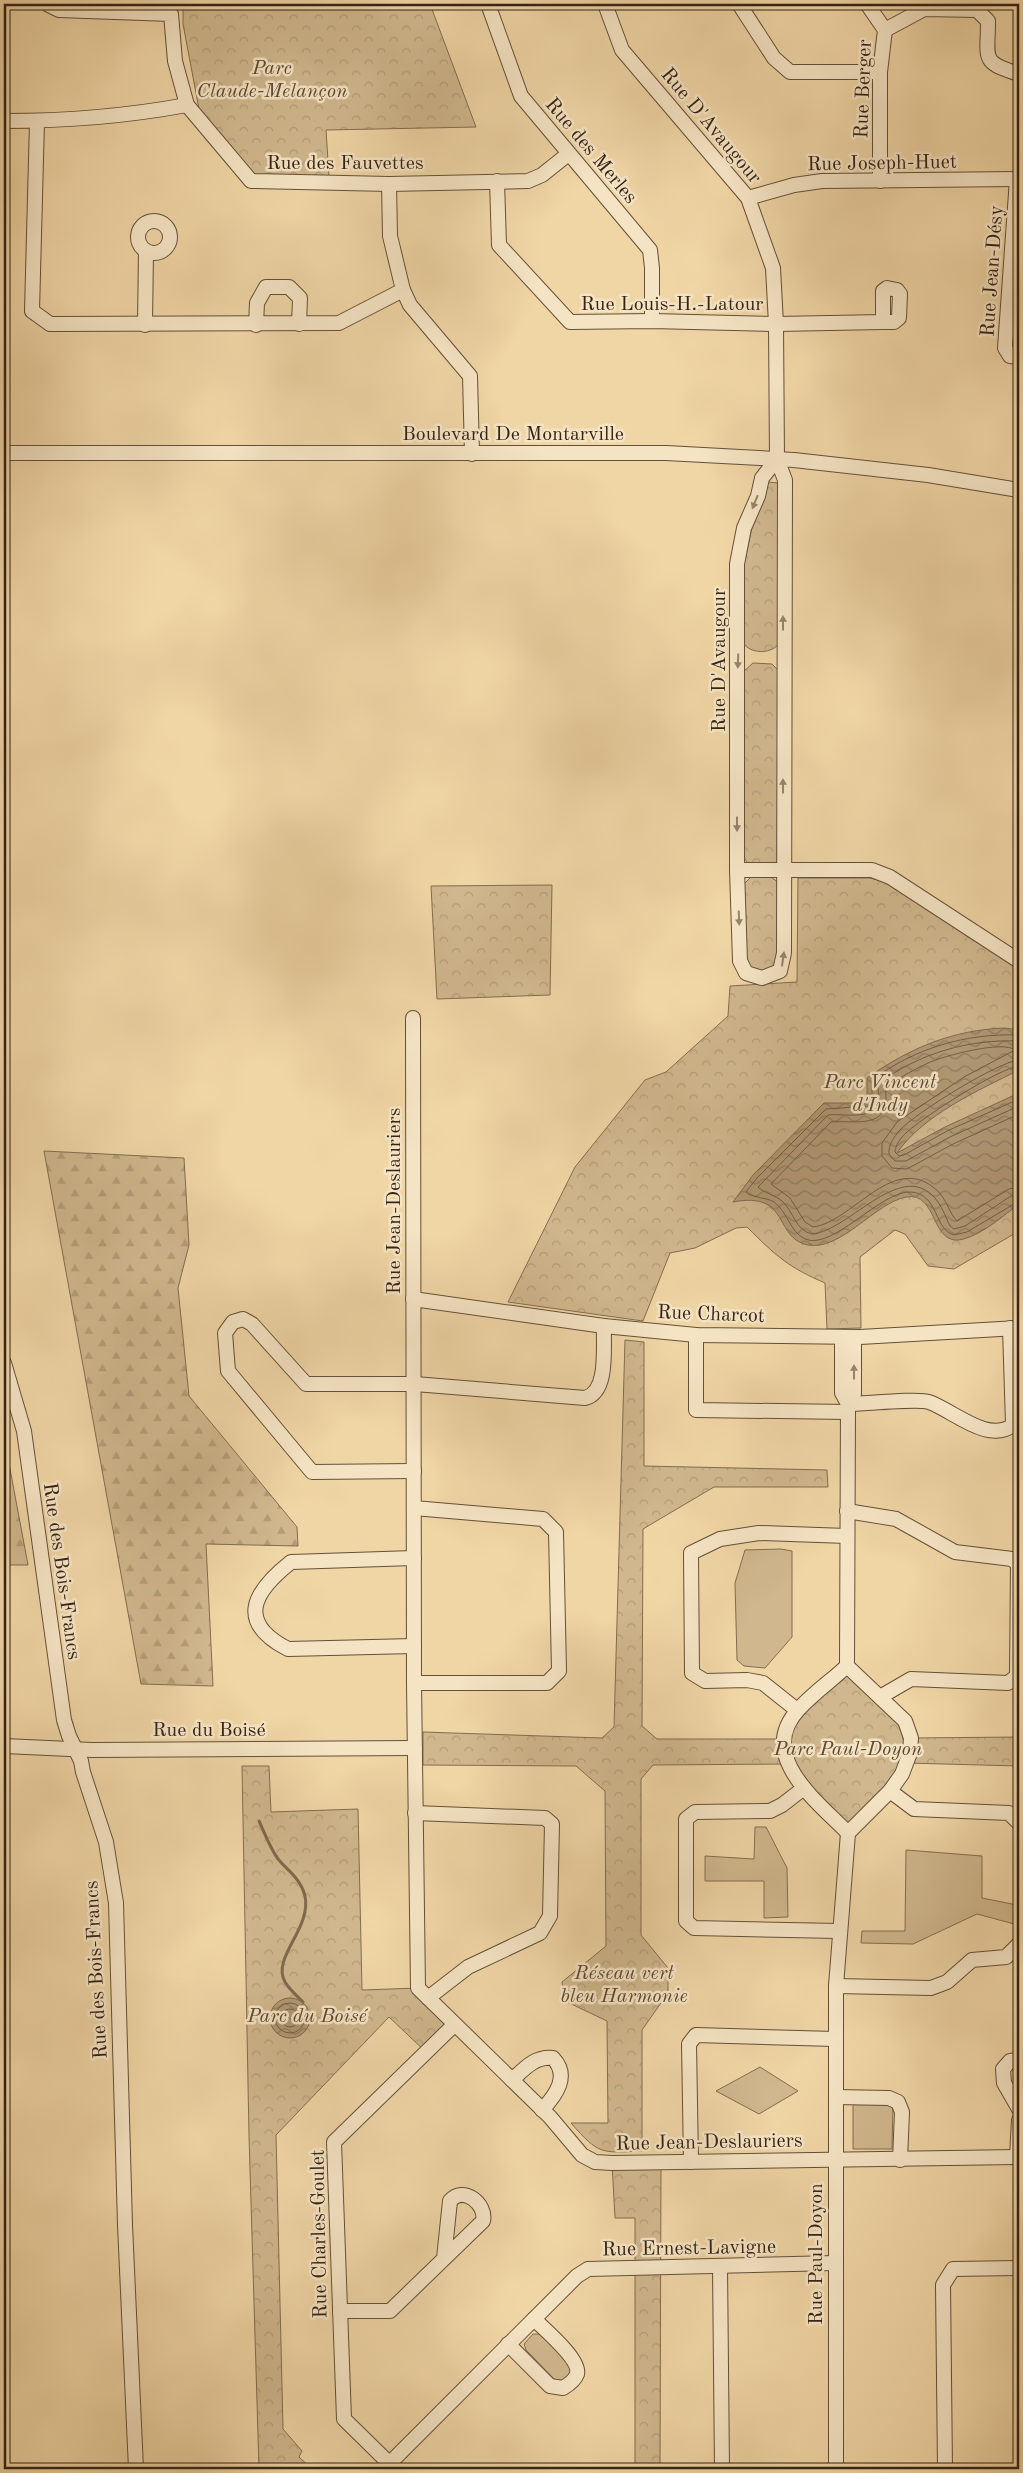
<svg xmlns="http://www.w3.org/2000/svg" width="1023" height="2473" font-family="'Old Standard TT',serif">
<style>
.grass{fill:#d0b78d;stroke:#826d51}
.forest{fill:url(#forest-firs);stroke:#826d51}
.park{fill:url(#park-crowns);stroke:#826d51}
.water{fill:url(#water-waves);stroke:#7f694e}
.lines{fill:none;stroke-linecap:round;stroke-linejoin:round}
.shore{stroke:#725e44;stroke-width:1}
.stream{stroke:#7f694e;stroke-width:3}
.minor-casing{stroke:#645039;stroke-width:16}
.minor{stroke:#f5e4c4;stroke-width:14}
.oneway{fill:#95846c}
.labels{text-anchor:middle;stroke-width:5;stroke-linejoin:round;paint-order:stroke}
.park-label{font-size:20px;font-style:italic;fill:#5c4833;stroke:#f5e4c4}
.street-label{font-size:20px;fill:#352315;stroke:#f5e4c4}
</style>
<defs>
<pattern id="forest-firs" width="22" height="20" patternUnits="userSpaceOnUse" patternTransform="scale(1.25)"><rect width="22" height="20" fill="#d0b78d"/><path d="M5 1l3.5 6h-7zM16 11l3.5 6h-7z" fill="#b39d79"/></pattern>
<pattern id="park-crowns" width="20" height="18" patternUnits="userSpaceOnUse" patternTransform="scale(1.25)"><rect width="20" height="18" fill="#d0b78d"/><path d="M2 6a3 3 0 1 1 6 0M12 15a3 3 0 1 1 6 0" fill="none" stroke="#b39d79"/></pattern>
<pattern id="water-waves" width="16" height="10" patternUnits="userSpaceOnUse" patternTransform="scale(1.25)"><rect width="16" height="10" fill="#b09874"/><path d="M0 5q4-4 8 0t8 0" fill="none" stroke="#907c5e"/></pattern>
</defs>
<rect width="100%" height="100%" fill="#f0d5a5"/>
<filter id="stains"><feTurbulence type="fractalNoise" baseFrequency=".004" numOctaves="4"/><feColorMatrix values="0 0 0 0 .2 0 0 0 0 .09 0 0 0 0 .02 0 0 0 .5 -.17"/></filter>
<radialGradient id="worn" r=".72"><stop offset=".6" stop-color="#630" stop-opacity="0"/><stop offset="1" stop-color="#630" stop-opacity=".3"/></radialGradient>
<!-- grass -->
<g class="grass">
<polygon points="781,1549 792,1551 792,1637 765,1668 744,1666 737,1660 735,1583 745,1550"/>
<polygon points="755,1827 766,1827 787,1868 788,1917 764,1918 764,1881 705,1881 705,1856 754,1859"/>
<polygon points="906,1850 982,1856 982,1898 1017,1905 1018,1925 977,1914 913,1944 861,1943 862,1931 905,1931"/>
<polygon points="760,2067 798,2091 759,2114 716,2091"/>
<polygon points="853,2102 893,2102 892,2149 853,2149"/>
<polygon points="533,2334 542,2334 570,2364 573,2369 565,2383 557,2382 526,2350 524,2344"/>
</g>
<!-- forest -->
<g class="forest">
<polygon points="44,1151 184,1158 189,1245 178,1288 189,1396 297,1527 298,1546 206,1544 213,1686 141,1684"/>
<polygon points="4,1437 28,1565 4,1565"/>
</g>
<!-- park -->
<g class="park">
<polygon points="183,4 430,4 476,127 326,130 329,176 255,175 199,109 183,24"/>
<path d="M767 482 779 483 778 645C769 654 751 654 743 643V570L752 527Z"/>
<polygon points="753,663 772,664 779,671 777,863 775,865 749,865 743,856 744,671"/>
<path d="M751 877H771L779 883 781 956C771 972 755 978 744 959V884Z"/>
<path d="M798 878H870L889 883 1019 969V1231L954 1269 928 1266 905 1234 895 1230 860 1257 861 1328 827 1329 825 1283C788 1267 776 1256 747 1227L736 1228 695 1248 670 1253 643 1321 508 1302 575 1167 645 1080 666 1072 728 1016 730 986 797 982Z"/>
<polygon points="552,885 550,995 437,999 431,886"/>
<path d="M625 1340 644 1342V1466L827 1470 828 1487H714L643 1529 642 1726 657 1739H784L788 1724 847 1666 880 1697 911 1738 1019 1737V1766L906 1763 848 1833 787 1764 653 1765 641 1779V1935L668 1968V1993L642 2030V2151C601 2153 599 2155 571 2123H608L607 2021 565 2001 562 1982 606 1946 605 1791 576 1766 423 1765V1732L602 1738 614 1727Z"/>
<polygon points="242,1766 269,1766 271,1812 358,1809 362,1990 418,1988 454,2025 426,2052 389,2017 276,2135 283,2429 302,2451 299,2457 312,2469 259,2469 249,2136"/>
<polygon points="661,2162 660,2469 635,2469 635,2218 615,2218 612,2163"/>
</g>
<!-- water -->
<g class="water">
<path d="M1005 1028 1019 1030V1070C979 1090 923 1115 897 1153L945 1127 1019 1093V1204C1003 1216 984 1233 964 1239 930 1249 939 1191 906 1197 875 1203 841 1251 808 1245 773 1238 791 1191 733 1202L753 1175 824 1103H867V1078C910 1048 952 1030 1005 1028Z"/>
<circle cx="290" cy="2018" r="20"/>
</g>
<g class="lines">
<!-- shore -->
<g class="shore">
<path d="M1019 1035C966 1033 915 1048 872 1080V1102L870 1106 826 1109 757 1178 746 1192C751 1198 766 1197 774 1202 788 1212 789 1231 805 1239 833 1251 881 1190 911 1192 939 1194 934 1230 954 1235L967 1232 1019 1201"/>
<path d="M1019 1041C969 1039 919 1053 878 1084 878 1090 879 1097 878 1103 875 1121 841 1113 828 1115L758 1187C764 1193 775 1195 782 1201 794 1212 795 1230 812 1234 850 1231 904 1154 938 1202 943 1209 946 1218 950 1226L954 1229 965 1226 1011 1196 1019 1194"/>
<path d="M1019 1060C999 1061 914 1114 900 1130 894 1137 888 1145 889 1154L895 1161H906L950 1137 1019 1106"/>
<path d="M1019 1066C999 1068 923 1117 906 1133 901 1137 895 1146 895 1152L899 1156 904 1155 947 1131 1019 1099"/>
<path d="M1019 1114 953 1144 907 1169 892 1168 882 1156V1143L897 1122 964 1077 1015 1050C1003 1040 943 1056 928 1063 913 1070 899 1078 886 1087 885 1093 887 1100 885 1107 879 1128 848 1120 831 1122L771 1184 790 1198 805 1222 813 1227C852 1222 891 1155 933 1187 947 1197 948 1212 957 1221L1009 1189 1019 1187"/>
<circle cx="290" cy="2018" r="15"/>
<circle cx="290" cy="2018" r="9"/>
</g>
<!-- stream -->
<path class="stream" d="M259 1821C265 1834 270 1848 278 1859 288 1871 301 1879 305 1896 312 1928 271 1958 285 1982 289 1989 297 1996 303 2002"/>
<!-- minor casing -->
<g class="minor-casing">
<g id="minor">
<polyline points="47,4 59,10 171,14 175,61 187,105 251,181 389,184 528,181 542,175 567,155"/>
<polyline points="488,4 521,96 650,250 652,268 652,321"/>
<polyline points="605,4 622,50 748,198 773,268 776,324 777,459 785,480 784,953 780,971 762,978 746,973 740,961 737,870 737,564 744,528 758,496 762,478 777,459"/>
<polyline points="739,4 774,58 790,72 880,72"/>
<polyline points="867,4 885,30 880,72 880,181"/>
<path d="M885 30 924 9 977 10 988 21C988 59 980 62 1019 74"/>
<path d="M4 121C65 121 127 116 187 105"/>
<polyline points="37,121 32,311 50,324 339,323 403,290"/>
<polyline points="1017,179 1005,348 1010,356 1019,357"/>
<polyline points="497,181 499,245 570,322 652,321 776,324 883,322 894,322 899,318 900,294 897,290 887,288 883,291 883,322"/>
<polyline points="389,184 390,236 403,290 410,305 470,376 472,454"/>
<polyline points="748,198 794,185 822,181 1019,179"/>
<circle cx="154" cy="237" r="16"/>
<polyline points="145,325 146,251"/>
<polyline points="256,325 257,303 266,287 289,287 300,298 299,324"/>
<polyline points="4,453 666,453 794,460 928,475 1019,490"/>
<polyline points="737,870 872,870 890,877 1019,961"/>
<polyline points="413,1018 414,1683 418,1988 550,2117 582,2155 595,2162 612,2163 1019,2157"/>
<polyline points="413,1299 604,1326 696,1335 860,1337 1019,1328"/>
<polyline points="696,1335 696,1410 848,1412"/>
<polyline points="4,1363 24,1431 64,1720 69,1736 81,1761 83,1772 106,1842 116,1903 125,2225 136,2469"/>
<path d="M848 1404C863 1404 918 1398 929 1402 954 1411 988 1444 1013 1425L1010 1328"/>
<polyline points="848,1404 854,1394 854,1337"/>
<path d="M414 1471 312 1472 228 1371 225 1333 233 1322 243 1319 252 1324 306 1384H415L585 1398C609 1392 603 1347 604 1326"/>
<polyline points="847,1511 896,1519 955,1552 1012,1559 1018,1564 1017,1676 1008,1683 911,1679 880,1697"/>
<path d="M414 1646 288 1649C236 1622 253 1592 291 1562L414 1558"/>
<path d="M847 1666C831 1681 812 1694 798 1710 756 1756 818 1802 848 1833"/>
<polyline points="414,1683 547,1683 559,1671 556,1532 543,1519 414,1508"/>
<polyline points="797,1710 763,1683 747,1680 705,1681 692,1673 691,1553 720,1539 759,1533 847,1536"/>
<polyline points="4,1746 92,1750 415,1748"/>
<polyline points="804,1788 782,1805 770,1811 695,1812 686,1819 686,1921 694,1928 839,1931"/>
<polyline points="890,1791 914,1809 1009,1813 1019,1823"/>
<polyline points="415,1813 545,1818 552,1824 550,1916 540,1933 468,1967 428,1998"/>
<polyline points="836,1986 931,1988 947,1982 972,1960 1006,1957 1019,1944"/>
<polyline points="1019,2060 1010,2061 1003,2069 1004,2083 1019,2109"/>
<path d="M512 2080C525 2068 535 2056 553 2058 570 2076 556 2095 542 2110"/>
<polyline points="836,2097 889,2098 898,2102 902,2112 900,2160"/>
<polyline points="1017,2157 1019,2120"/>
<polyline points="691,2162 689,2044 696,2035 835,2039"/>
<polyline points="720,2266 722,2469"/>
<path d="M340 2311H390L483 2221C487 2204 463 2185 450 2201L444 2258"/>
<path d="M508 2344 550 2386 563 2388C568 2385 575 2380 577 2374 581 2360 544 2329 534 2319"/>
<polyline points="389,2464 577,2276 588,2269 835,2263"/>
<polyline points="395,2469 344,2419 334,2142 454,2025"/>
<polyline points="836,2469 836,1986 848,1833 890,1791 902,1774 910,1753 911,1738 905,1721 847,1666 848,1404 842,1393 842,1337"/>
<polyline points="945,2469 943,2285 953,2269 1019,2268"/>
</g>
</g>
<!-- minor -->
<use href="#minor" class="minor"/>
</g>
<!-- one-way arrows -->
<defs><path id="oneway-solid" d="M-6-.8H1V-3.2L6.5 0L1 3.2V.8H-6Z" transform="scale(1.25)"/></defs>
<g class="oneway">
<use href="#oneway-solid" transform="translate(755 502) rotate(112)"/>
<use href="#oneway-solid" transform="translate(783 623) rotate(-90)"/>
<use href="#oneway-solid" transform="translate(738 661) rotate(92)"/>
<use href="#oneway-solid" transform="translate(783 786) rotate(-90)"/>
<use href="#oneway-solid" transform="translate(737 824) rotate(90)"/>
<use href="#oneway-solid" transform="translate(739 918) rotate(88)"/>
<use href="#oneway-solid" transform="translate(783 959) rotate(-82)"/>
<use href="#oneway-solid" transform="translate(854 1372) rotate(-90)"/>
</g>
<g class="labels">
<!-- park labels -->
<g class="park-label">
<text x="272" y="74">Parc<tspan x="272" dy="23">Claude-Melançon</tspan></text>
<text x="880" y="1088">Parc Vincent<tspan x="880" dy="23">d'Indy</tspan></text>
<text x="848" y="1755">Parc Paul-Doyon</text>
<text x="624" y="1979">Réseau vert<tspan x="624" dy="23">bleu Harmonie</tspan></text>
<text x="307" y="2022">Parc du Boisé</text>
</g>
<!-- street labels -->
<g class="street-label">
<text transform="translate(862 89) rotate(-88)" y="7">Rue Berger</text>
<text transform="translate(712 125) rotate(50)" y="7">Rue D'Avaugour</text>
<text transform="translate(592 150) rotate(50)" y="7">Rue des Merles</text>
<text x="345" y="169">Rue des Fauvettes</text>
<text transform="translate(882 162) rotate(-1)" y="7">Rue Joseph-Huet</text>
<text transform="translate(991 271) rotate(-86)" y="7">Rue Jean-Désy</text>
<text x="672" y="310">Rue Louis-H.-Latour</text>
<text x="513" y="440">Boulevard De Montarville</text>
<text transform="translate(718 660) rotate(-90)" y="7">Rue D'Avaugour</text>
<text transform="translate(393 1201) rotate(-90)" y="7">Rue Jean-Deslauriers</text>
<text transform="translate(711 1313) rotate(2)" y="7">Rue Charcot</text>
<text transform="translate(63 1571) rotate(82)" y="7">Rue des Bois-Francs</text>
<text x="209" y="1736">Rue du Boisé</text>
<text transform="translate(95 1970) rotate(-93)" y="7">Rue des Bois-Francs</text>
<text transform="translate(709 2141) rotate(-1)" y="7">Rue Jean-Deslauriers</text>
<text transform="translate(318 2234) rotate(-91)" y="7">Rue Charles-Goulet</text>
<text transform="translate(689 2247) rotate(-1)" y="7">Rue Ernest-Lavigne</text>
<text transform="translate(815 2254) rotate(-90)" y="7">Rue Paul-Doyon</text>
</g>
</g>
<!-- margin -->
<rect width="1023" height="2473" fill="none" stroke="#f0d5a5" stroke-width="20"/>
<rect x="5" y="5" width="1013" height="2463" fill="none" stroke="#352315" stroke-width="2.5"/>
<rect x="10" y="10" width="1003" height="2453" fill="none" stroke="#352315"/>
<rect width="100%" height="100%" filter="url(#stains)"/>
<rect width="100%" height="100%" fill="url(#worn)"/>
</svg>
